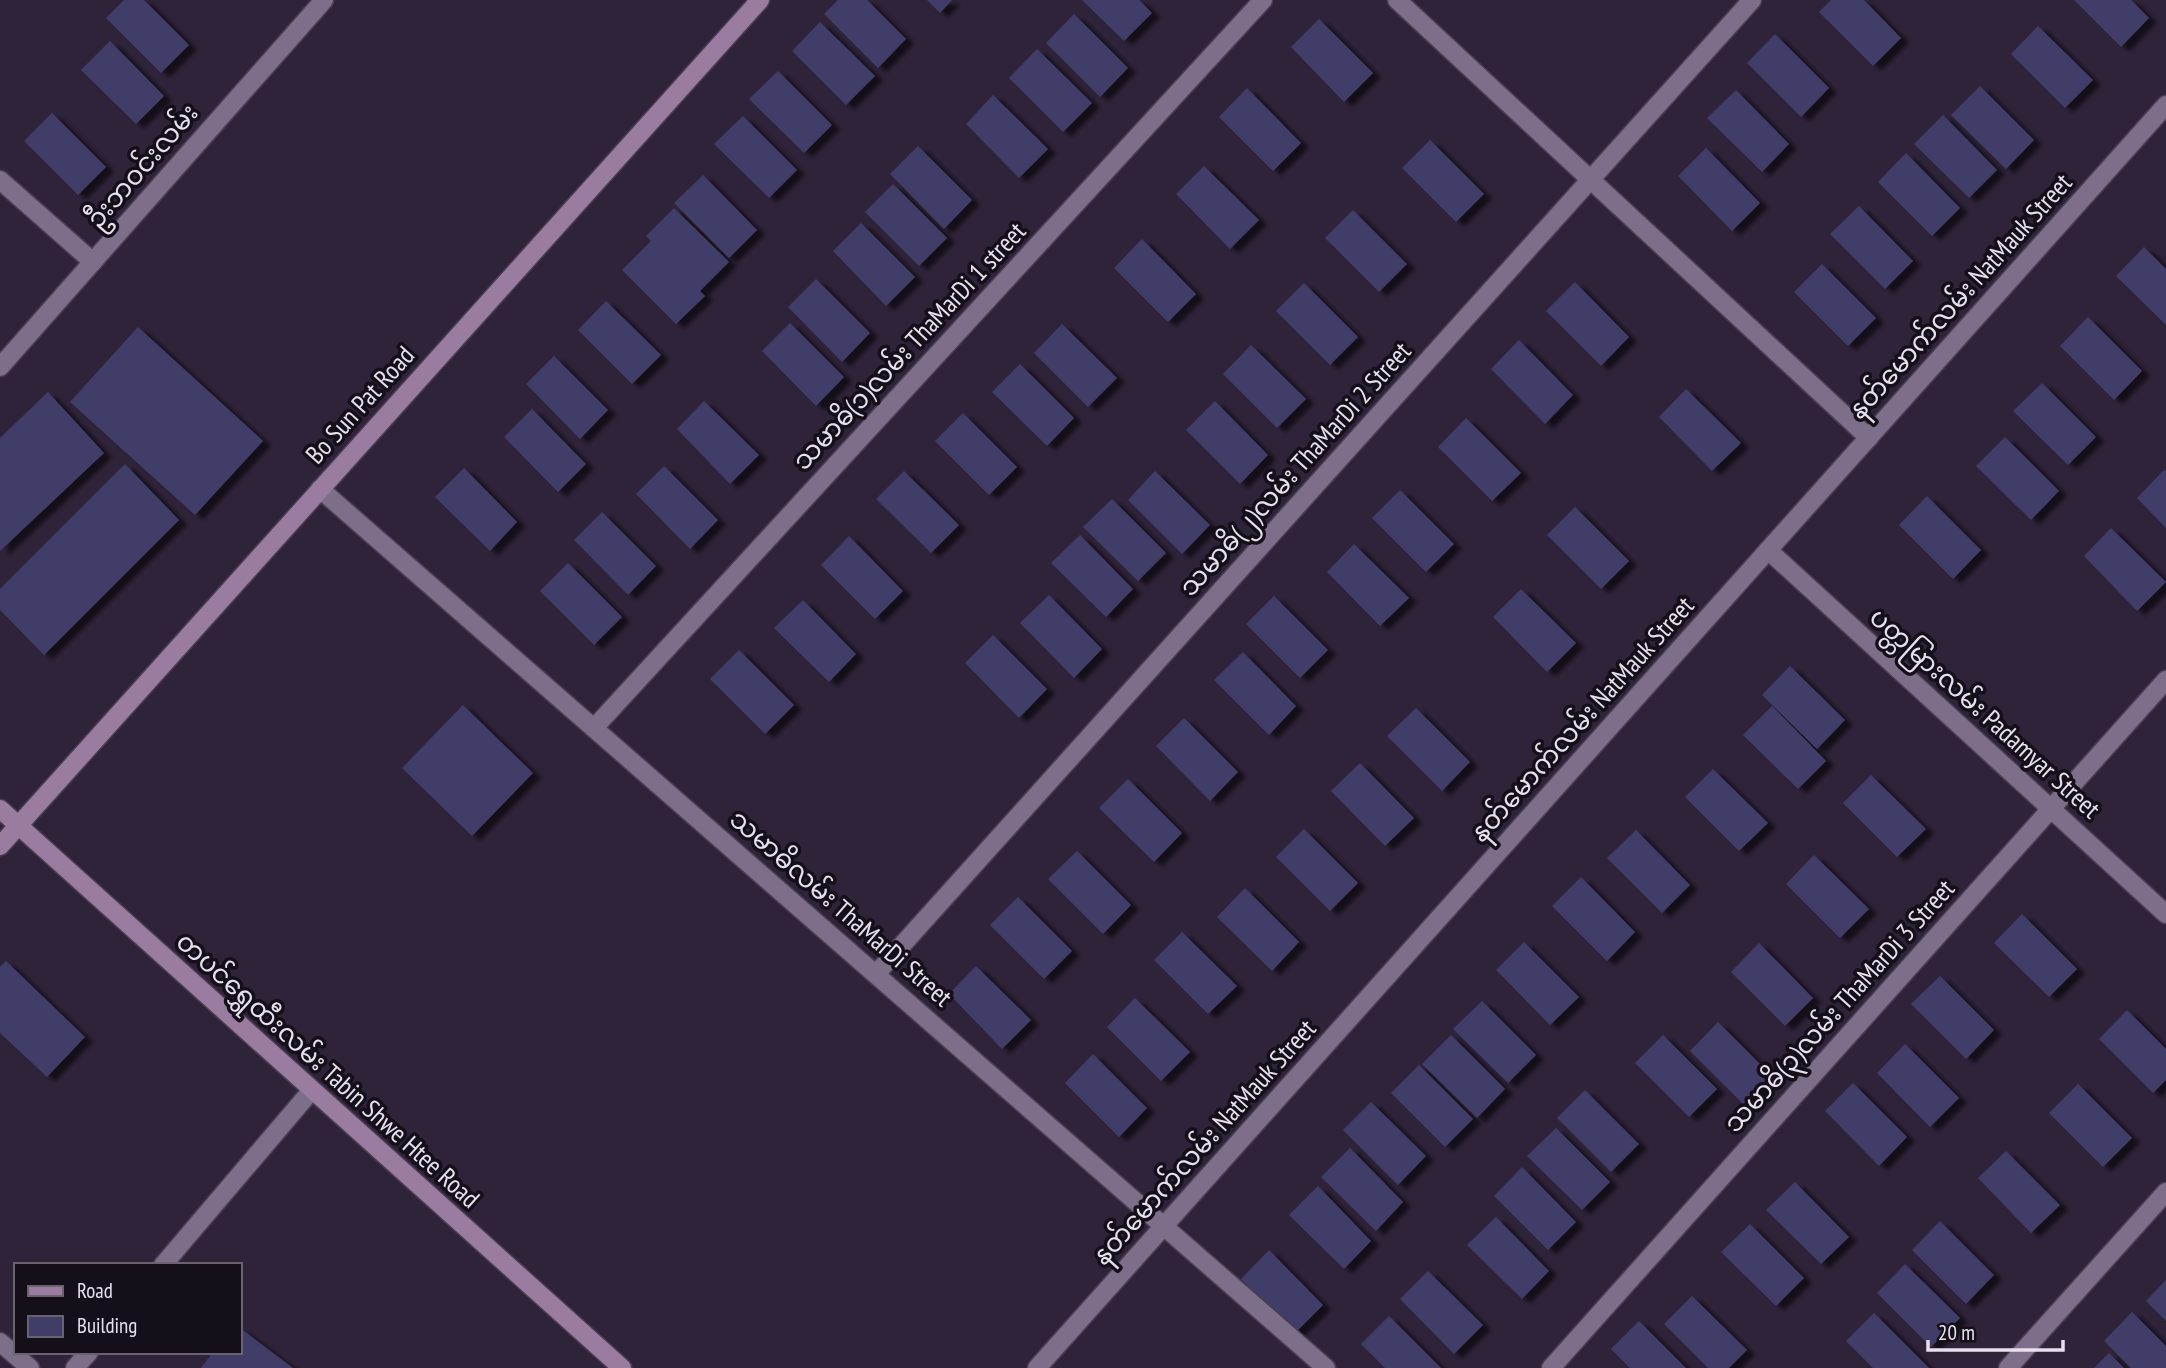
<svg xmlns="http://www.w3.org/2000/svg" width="2166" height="1368" font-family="'PT Sans Narrow','Noto Sans Myanmar',sans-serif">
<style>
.building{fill:#413d69;filter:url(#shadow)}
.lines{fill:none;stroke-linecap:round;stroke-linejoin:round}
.street-casing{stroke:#493e52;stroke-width:21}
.secondary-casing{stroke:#493e52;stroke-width:21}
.street{stroke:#7d6f89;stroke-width:18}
.secondary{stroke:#9a7ca0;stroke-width:18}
.labels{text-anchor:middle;stroke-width:7;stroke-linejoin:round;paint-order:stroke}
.street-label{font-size:26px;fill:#e8e0ef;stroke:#140f19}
</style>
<defs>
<filter id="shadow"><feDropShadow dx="8" dy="4.5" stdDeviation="2" flood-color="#0009"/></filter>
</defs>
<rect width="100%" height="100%" fill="#2f2339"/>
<!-- building -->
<g class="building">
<polygon points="124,0 144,0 189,45 161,73 106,18"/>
<polygon points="838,0 867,0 906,39 878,68 824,14"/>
<polygon points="927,0 952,0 940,13"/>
<polygon points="1082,0 1139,0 1152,13 1124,41"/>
<polygon points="1831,0 1864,0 1901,38 1873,66 1819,12"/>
<polygon points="2074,0 2131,0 2149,18 2121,47"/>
<polygon points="1074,14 1128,68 1100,97 1046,43"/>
<polygon points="1319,19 1373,73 1344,102 1291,47"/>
<polygon points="820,22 875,76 846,105 792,51"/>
<polygon points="2038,26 2093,80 2065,108 2011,54"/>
<polygon points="1775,34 1829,88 1801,117 1747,63"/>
<polygon points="110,41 164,96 136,124 81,70"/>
<polygon points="1037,49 1092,103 1063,132 1009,78"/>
<polygon points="778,71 832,125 804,153 749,99"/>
<polygon points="1980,86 2034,140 2006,169 1951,115"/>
<polygon points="1247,88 1301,143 1273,171 1219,117"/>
<polygon points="1736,90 1789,144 1762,172 1707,118"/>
<polygon points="993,95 1048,149 1019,178 966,124"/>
<polygon points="52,113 106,167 78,195 24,141"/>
<polygon points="1943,115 1997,170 1969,198 1914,144"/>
<polygon points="743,116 797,170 769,198 714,144"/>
<polygon points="1430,140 1484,194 1456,222 1402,168"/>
<polygon points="918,146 972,200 944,229 890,174"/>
<polygon points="1706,148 1760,203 1732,231 1678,176"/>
<polygon points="1906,153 1960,208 1932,236 1878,182"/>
<polygon points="1204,166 1259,220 1230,249 1176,194"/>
<polygon points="703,175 757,230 729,258 674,203"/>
<polygon points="893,184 947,238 919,266 865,212"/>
<polygon points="1859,206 1913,261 1885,289 1830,234"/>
<polygon points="674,208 729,262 700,291 705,296 676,324 622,270 651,241 646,236"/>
<polygon points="1353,210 1407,264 1379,292 1325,238"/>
<polygon points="861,223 915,277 886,306 833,251"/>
<polygon points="1142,239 1196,294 1168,322 1114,268"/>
<polygon points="2144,247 2166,269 2166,325 2116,276"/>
<polygon points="1822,264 1876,318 1848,346 1794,292"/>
<polygon points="816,279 870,333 842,362 788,307"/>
<polygon points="1575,282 1629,337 1601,366 1546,311"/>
<polygon points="1304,283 1358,337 1330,365 1276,311"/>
<polygon points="606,301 661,355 632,384 578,330"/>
<polygon points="2088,317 2142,371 2114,400 2060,346"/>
<polygon points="790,323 844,377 816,406 762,351"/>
<polygon points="1062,324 1117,378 1088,407 1034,353"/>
<polygon points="138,327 263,441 195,515 70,402"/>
<polygon points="1519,340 1573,395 1545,424 1491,369"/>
<polygon points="1251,345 1306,399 1277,428 1223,374"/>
<polygon points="554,356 608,410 580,439 526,384"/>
<polygon points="1020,364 1074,418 1047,446 992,392"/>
<polygon points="2042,383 2096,437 2068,465 2013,411"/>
<polygon points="1686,389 1741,443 1712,471 1659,417"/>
<polygon points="48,392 104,453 0,551 0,438"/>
<polygon points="704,401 759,455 730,484 677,429"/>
<polygon points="1215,401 1268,455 1240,484 1186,430"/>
<polygon points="532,409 586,464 558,492 504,437"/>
<polygon points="963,413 1017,467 989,495 935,441"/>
<polygon points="1466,418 1521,473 1492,501 1438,447"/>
<polygon points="2005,437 2059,491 2031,520 1976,466"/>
<polygon points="125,464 179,520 44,655 0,610 0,589"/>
<polygon points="664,466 718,520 690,549 636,494"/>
<polygon points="464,468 517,522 490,551 435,497"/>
<polygon points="2164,470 2166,471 2166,528 2137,498"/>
<polygon points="904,471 959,525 931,553 876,499"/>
<polygon points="1155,471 1210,525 1182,554 1128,500"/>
<polygon points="1400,490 1454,544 1426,572 1372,518"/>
<polygon points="1927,496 1981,550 1953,579 1899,525"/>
<polygon points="1112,499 1166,553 1138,581 1083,527"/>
<polygon points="1575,507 1629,561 1601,589 1547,535"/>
<polygon points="602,512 656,566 628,595 574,540"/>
<polygon points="2111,528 2166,582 2137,611 2084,556"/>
<polygon points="1080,535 1133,589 1106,617 1051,563"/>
<polygon points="849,536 903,591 875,619 821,565"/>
<polygon points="1354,544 1409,598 1380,626 1327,572"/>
<polygon points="568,563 622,617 594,645 540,591"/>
<polygon points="1521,589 1576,643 1547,672 1493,617"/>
<polygon points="1049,595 1102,649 1074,678 1020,623"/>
<polygon points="1274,596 1328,650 1300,678 1246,624"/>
<polygon points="803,600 856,654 829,682 774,628"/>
<polygon points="993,635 1047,689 1019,718 965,663"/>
<polygon points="739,650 794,705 765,734 710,679"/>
<polygon points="1243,652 1296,706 1269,735 1214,680"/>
<polygon points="1790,666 1845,720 1817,749 1762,695"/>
<polygon points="463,705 533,773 472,836 402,768"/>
<polygon points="1772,706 1826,761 1798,789 1743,735"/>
<polygon points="1416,708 1470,762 1442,791 1387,736"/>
<polygon points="1184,718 1238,772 1210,801 1156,746"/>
<polygon points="1360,763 1414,818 1385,846 1331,791"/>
<polygon points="1713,769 1768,823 1739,851 1685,797"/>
<polygon points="1871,775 1926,829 1897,857 1843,803"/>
<polygon points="1128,779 1182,833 1154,862 1099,808"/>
<polygon points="1304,829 1358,883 1330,911 1276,857"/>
<polygon points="1636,830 1690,885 1662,913 1607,858"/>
<polygon points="1077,851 1131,905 1103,934 1048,879"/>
<polygon points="1814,855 1869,909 1840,938 1786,884"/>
<polygon points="1581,877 1635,932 1607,961 1552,906"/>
<polygon points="1245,888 1299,942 1272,971 1217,917"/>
<polygon points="1018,897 1072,951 1044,979 990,925"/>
<polygon points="2022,914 2077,969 2049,997 1994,943"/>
<polygon points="1182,932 1237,986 1208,1014 1154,960"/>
<polygon points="1524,942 1579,997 1550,1025 1496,970"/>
<polygon points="1759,943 1813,998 1785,1026 1731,972"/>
<polygon points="6,961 85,1037 47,1077 0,1033 0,967"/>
<polygon points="976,966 1031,1020 1002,1049 949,994"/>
<polygon points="1940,976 1994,1030 1966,1059 1911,1004"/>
<polygon points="1135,998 1190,1052 1161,1081 1107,1027"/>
<polygon points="1482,1001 1536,1055 1508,1083 1453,1029"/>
<polygon points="2127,1010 2166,1049 2166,1080 2153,1093 2099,1039"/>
<polygon points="1718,1022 1772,1076 1744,1105 1690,1051"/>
<polygon points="1451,1035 1505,1089 1477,1118 1422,1064"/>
<polygon points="1663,1035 1717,1089 1689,1117 1635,1063"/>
<polygon points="1905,1044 1959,1098 1930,1127 1877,1073"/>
<polygon points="1093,1054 1147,1108 1119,1137 1065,1083"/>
<polygon points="1419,1065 1473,1119 1445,1147 1391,1093"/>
<polygon points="1853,1083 1907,1137 1879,1166 1825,1111"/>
<polygon points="2078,1084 2132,1138 2103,1167 2049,1113"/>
<polygon points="1585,1090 1639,1144 1611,1172 1557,1118"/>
<polygon points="1371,1102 1426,1156 1398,1185 1343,1130"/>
<polygon points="1556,1128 1610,1182 1582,1210 1527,1156"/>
<polygon points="1350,1148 1403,1202 1376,1231 1321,1177"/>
<polygon points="2006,1151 2060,1205 2031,1233 1978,1178"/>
<polygon points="1522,1167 1576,1222 1548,1250 1494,1196"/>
<polygon points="1795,1182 1849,1237 1821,1264 1766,1210"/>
<polygon points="1318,1186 1371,1241 1344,1269 1289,1215"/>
<polygon points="1496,1217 1549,1271 1522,1299 1467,1245"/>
<polygon points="1940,1221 1994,1275 1966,1304 1912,1250"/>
<polygon points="1750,1224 1804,1278 1776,1306 1721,1252"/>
<polygon points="1269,1250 1323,1305 1295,1333 1241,1279"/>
<polygon points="1905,1264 1960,1318 1931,1347 1877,1293"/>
<polygon points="1428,1271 1483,1325 1454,1354 1400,1299"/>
<polygon points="2166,1280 2166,1321 2146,1301"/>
<polygon points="1692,1296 1747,1350 1729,1368 1708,1368 1664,1324"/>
<polygon points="2132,1312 2166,1346 2166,1368 2131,1368 2104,1341"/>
<polygon points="1874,1313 1929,1368 1873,1368 1846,1341"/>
<polygon points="1389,1316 1441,1368 1385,1368 1361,1344"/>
<polygon points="1639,1321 1686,1368 1630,1368 1611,1349"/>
<polygon points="240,1328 293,1368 201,1368 213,1352 240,1352"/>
<polygon points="2109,1353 2124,1368 2094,1368"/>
</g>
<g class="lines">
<!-- street casing -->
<g class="street-casing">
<g id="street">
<polyline points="1397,0 1869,438"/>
<polyline points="0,180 93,262"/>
<polyline points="0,367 324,0"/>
<polyline points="320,489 1326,1368"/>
<polyline points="1768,550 2166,914"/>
<polyline points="594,728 1263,0"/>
<polyline points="876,974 1752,0"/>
<polyline points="163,1265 311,1091"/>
<polyline points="0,1342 30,1368"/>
<polyline points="75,1368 89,1352"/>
<polyline points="1037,1368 2166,105"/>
<polyline points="1551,1368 2166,680"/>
<polyline points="2008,1368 2166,1192"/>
</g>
</g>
<!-- secondary casing -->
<g class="secondary-casing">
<g id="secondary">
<polyline points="0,809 622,1368"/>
<polyline points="0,846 760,0"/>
</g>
</g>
<!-- street -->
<use href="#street" class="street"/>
<!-- secondary -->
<use href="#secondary" class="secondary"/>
</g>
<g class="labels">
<!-- street labels -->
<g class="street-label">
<text transform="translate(142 166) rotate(-49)" y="9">ဦးဘဝင်းလမ်း</text>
<text transform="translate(1960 296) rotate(-48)" y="9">နတ်မောက်လမ်း NatMauk Street</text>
<text transform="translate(909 346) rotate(-47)" y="9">သမာဓိ(၁)လမ်း ThaMarDi 1 street</text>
<text transform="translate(360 405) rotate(-48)" y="9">Bo Sun Pat Road</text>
<text transform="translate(1295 469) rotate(-48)" y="9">သမာဓိ(၂)လမ်း ThaMarDi 2 Street</text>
<text transform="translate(1985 713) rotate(42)" y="9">ပတ္တမြားလမ်း Padamyar Street</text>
<text transform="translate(1582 719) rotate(-48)" y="9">နတ်မောက်လမ်း NatMauk Street</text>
<text transform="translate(841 908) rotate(41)" y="9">သမာဓိလမ်း ThaMarDi Street</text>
<text transform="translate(1839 1006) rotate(-48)" y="9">သမာဓိ(၃)လမ်း ThaMarDi 3 Street</text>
<text transform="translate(328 1070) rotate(42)" y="9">တပင်ရွှေထီးလမ်း Tabin Shwe Htee Road</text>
<text transform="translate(1204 1142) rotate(-48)" y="9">နတ်မောက်လမ်း NatMauk Street</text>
</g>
</g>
<!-- legend -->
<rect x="14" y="1263" width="228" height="91" fill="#140f19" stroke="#69636f" stroke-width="2"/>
<rect x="28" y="1286" width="35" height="10" fill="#9a7ca0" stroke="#69636f" stroke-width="2"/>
<text x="77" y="1298" font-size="21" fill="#e8e0ef">Road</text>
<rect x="28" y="1316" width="35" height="21" fill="#413d69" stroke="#69636f" stroke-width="2"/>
<text x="77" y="1333" font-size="21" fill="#e8e0ef">Building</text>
<!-- scale -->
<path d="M1928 1340v10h135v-10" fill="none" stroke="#e8e0ef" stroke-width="3.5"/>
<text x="1938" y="1340" font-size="21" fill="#e8e0ef" stroke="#140f19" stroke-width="5" paint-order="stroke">20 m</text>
</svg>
